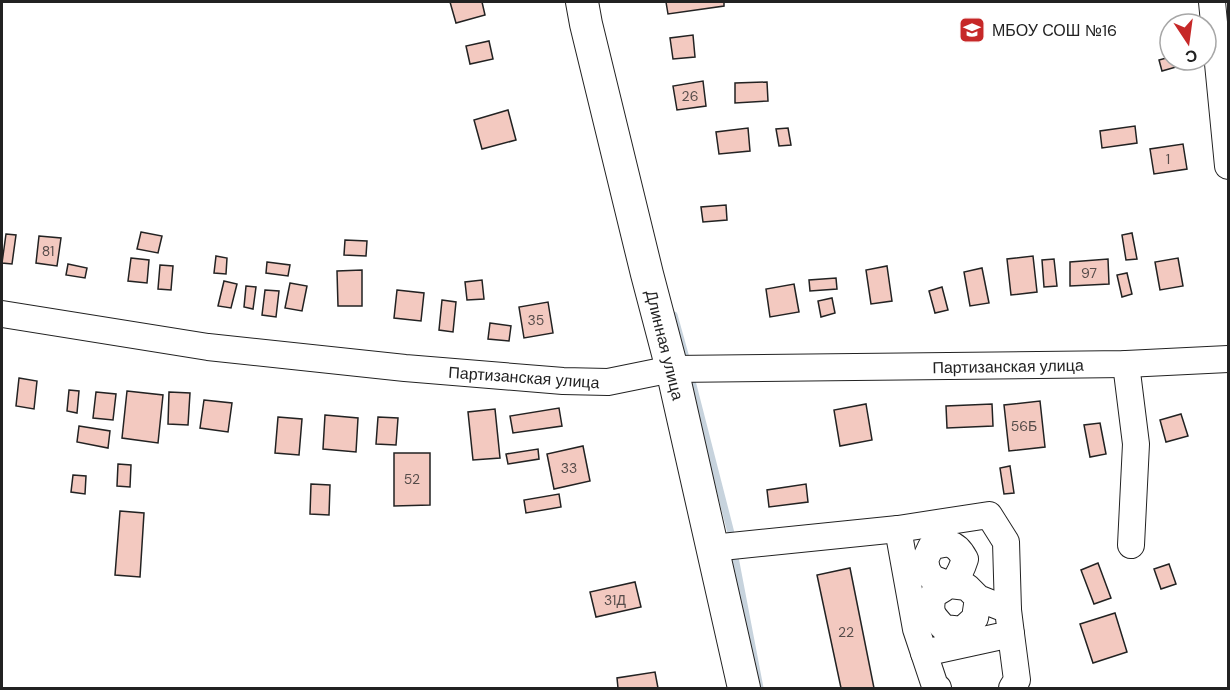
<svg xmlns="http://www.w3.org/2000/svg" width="1230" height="690" font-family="'DM Sans',sans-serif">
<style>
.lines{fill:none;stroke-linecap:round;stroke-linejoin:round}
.stream{stroke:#c7d3dd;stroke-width:7}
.building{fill:#f3c9c0;stroke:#222;stroke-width:1.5}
.minor-casing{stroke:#222;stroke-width:28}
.major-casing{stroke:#222;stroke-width:34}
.minor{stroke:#fff;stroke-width:26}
.major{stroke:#fff;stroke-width:32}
.labels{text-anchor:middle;stroke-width:4.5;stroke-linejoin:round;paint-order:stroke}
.number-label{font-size:14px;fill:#564c4a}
.poi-label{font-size:16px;fill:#222;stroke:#fff;text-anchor:start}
.street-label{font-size:16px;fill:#222;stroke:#fff}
</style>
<rect width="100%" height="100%" fill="#fff"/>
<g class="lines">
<!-- stream -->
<g class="stream">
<polyline points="674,315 686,358"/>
<polyline points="691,377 732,537"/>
<polyline points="734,552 760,688"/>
</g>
</g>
<!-- building -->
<g class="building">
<polygon points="450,2 482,2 485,15 456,23"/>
<polygon points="666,2 724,2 724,6 668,14"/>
<polygon points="693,35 695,57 673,59 670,38"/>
<polygon points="489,41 493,59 470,64 466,46"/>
<polygon points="1170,57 1170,60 1174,60 1176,67 1162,71 1159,60"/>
<polygon points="703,81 706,106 677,110 673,86"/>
<polygon points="767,82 768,101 735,103 735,83"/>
<polygon points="508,110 516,140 482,149 474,120"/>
<polygon points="1135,126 1137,143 1102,148 1100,131"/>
<polygon points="748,128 750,151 719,154 716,132"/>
<polygon points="788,128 791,145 779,146 776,129"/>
<polygon points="1183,144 1187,169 1154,174 1150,149"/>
<polygon points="726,205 727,220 703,222 701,207"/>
<polygon points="141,232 162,236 158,253 137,249"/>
<polygon points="1132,233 1137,259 1126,260 1122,235"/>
<polygon points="6,234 16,235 12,264 2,263"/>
<polygon points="39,236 61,238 57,266 36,263"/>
<polygon points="345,240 367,241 366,256 344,255"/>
<polygon points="216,256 227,258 226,274 214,273"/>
<polygon points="1033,256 1037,292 1011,295 1007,259"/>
<polygon points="131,258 149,260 147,283 128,281"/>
<polygon points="1178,258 1183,286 1160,290 1155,262"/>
<polygon points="1054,259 1057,286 1044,287 1042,260"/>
<polygon points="1108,259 1109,284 1070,286 1070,262"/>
<polygon points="267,262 290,265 288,276 266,273"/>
<polygon points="68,264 87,268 85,278 66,275"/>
<polygon points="160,265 173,266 171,290 158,289"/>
<polygon points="887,266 892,301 871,304 866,270"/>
<polygon points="982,268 989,303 970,306 964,272"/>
<polygon points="362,270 362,306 338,306 337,271"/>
<polygon points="1127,273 1132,294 1122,297 1117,275"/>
<polygon points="836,278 837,289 810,291 809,280"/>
<polygon points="482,280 484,299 467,300 465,282"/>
<polygon points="224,281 237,284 231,308 218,306"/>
<polygon points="290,283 307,286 302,311 285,308"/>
<polygon points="794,284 799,312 770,317 766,289"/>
<polygon points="246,286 256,287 253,309 244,307"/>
<polygon points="942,287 948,310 935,313 929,291"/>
<polygon points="265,290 279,291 276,317 262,315"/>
<polygon points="397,290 424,293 421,321 394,318"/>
<polygon points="832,298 835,313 821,317 818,301"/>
<polygon points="442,300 456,302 453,332 439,330"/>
<polygon points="548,302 553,333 524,338 519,307"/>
<polygon points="490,323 511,326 509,341 488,339"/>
<polygon points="19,378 37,381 34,409 16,406"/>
<polygon points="69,390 79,391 77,413 67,411"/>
<polygon points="127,391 163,395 158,443 122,438"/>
<polygon points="96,392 116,394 113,420 93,418"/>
<polygon points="169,392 190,393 188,425 168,424"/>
<polygon points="204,400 232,403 228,432 200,428"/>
<polygon points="1040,401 1045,447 1009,451 1004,405"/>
<polygon points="866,404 872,440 840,446 834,410"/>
<polygon points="992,404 993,426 947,428 946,406"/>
<polygon points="559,408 562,426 513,433 510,416"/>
<polygon points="495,409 500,458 473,460 468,412"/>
<polygon points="1181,414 1188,436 1166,442 1160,420"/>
<polygon points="325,415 358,418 356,452 323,449"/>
<polygon points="278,417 302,419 299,455 275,453"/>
<polygon points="378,417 398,418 396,445 376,444"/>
<polygon points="1100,423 1106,454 1090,457 1084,425"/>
<polygon points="79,426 110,431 108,448 77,442"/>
<polygon points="583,446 590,481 554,489 547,454"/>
<polygon points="538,449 539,459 508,464 506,454"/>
<polygon points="394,453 430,453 430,505 394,506"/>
<polygon points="118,464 131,465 130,487 117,486"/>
<polygon points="1010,466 1014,493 1004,494 1000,468"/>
<polygon points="73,475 86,476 85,494 71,492"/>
<polygon points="311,484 330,485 329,515 310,514"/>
<polygon points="806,484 808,502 769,507 767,490"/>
<polygon points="559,494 561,507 526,513 524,500"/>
<polygon points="120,511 144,513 140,577 115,575"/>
<polygon points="1098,563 1111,598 1094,604 1081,570"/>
<polygon points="1169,564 1176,584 1161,589 1154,569"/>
<polygon points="850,568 874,688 841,688 817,575"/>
<polygon points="635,582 641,607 596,617 590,592"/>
<polygon points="1115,613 1127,652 1093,663 1080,624"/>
<polygon points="655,672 658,688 618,688 617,678"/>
</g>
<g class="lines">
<!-- minor casing -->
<g class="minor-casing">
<g id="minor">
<polyline points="1212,2 1228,166"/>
<polyline points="2,314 208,347 405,368 563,381 608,382 672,369 1126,364 1228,359"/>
<polyline points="1126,364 1136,444 1131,545"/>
<polyline points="712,548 898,529"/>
<polyline points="1011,634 1017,680 1012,688"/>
<path d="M924 653 1011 634 1008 610 978 598 967 587 950 585 932 578 927 570 925 560 931 547C948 542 955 541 965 559 958 581 953 583 933 595 929 613 932 615 944 628L962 630 975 618 978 598"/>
<polyline points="938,688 935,686 916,629 898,529 989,515 1006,542 1008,610"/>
</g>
</g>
<!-- major casing -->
<g class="major-casing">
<polyline id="major" points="582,2 586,24 647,274 672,369 744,688"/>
</g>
<!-- minor -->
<use href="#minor" class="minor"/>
<!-- major -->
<use href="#major" class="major"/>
</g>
<!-- icons -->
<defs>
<g id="school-square" transform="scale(1.35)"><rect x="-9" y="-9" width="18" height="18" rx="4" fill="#c62828" stroke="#fff"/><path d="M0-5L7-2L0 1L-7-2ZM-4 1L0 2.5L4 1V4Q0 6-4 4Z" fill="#fff"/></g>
</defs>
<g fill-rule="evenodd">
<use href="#school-square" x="972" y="30"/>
</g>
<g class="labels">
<!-- number labels -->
<g class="number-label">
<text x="690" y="101">26</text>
<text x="1168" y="164">1</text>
<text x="48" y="256">81</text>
<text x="1089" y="278">97</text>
<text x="536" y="325">35</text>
<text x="1024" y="431">56Б</text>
<text x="569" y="473">33</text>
<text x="412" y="484">52</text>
<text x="615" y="605">31Д</text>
<text x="846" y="637">22</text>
</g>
<!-- poi labels -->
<g class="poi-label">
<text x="992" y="36">МБОУ СОШ №16</text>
</g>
<!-- street labels -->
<g class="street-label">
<text transform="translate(665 345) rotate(76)" y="6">Длинная улица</text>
<text transform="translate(1008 366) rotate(-1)" y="6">Партизанская улица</text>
<text transform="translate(524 377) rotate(4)" y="6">Партизанская улица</text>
</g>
</g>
<!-- border -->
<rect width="1230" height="690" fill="none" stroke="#222222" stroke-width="6"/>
<!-- north arrow -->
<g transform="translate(1188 42) rotate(167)"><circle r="28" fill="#ffffff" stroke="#a7a7a7" stroke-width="1.5"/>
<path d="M0-4.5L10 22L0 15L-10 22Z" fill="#c62828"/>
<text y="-9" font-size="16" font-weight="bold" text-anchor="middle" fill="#222222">С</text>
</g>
</svg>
